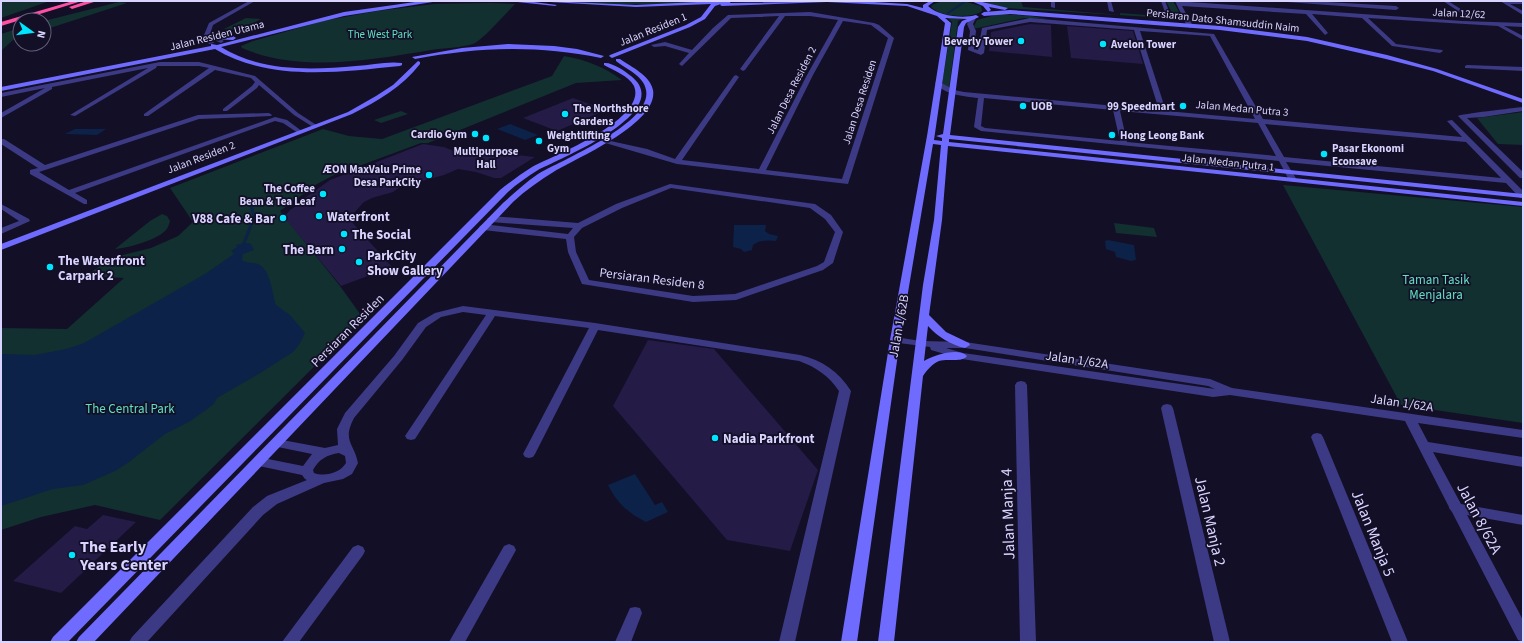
<svg xmlns="http://www.w3.org/2000/svg" width="1524" height="643" font-family="'Source Sans 3',sans-serif">
<style>
.green{fill:#12302f}
.water{fill:#0c2248}
.lines{fill:none;stroke-linecap:round;stroke-linejoin:round}
.stream-far1{stroke:#0c2248;stroke-width:2}
.stream{stroke:#0c2248;stroke-width:3}
.building{fill:#241b47}
.street{fill:#3d3a85;fill-rule:evenodd}
.secondary{fill:#6f6bff;fill-rule:evenodd}
.highway{fill:#ff4fa3;fill-rule:evenodd}
.poi-dot{fill:#00e5ff;stroke:#130f26;stroke-width:1.5}
.labels{text-anchor:middle;stroke-width:3.5;stroke-linejoin:round;paint-order:stroke}
.far-street-label{font-size:11px;fill:#d9d4ff;stroke:#130f26}
.far-park-label{font-size:11px;fill:#5fe0c0;stroke:#130f26}
.far-poi-label{font-size:11px;font-weight:bold;fill:#d9d4ff;stroke:#130f26;text-anchor:start}
.poi-label{font-size:13px;font-weight:bold;fill:#d9d4ff;stroke:#130f26;text-anchor:start}
.street-label{font-size:13px;fill:#d9d4ff;stroke:#130f26}
.park-label{font-size:13px;fill:#5fe0c0;stroke:#130f26}
.near-street-label{font-size:16px;fill:#d9d4ff;stroke:#130f26}
.near-poi-label{font-size:16px;font-weight:bold;fill:#d9d4ff;stroke:#130f26;text-anchor:start}
</style>
<rect width="100%" height="100%" fill="#130f26"/>
<!-- green -->
<g class="green">
<polygon points="1,1 50,1 1,18"/>
<path d="M558 1 573 2 736 1C677 5 618 6 558 1Z"/>
<path d="M963 1 981 6 982 11C972 19 940 17 931 7L932 5 942 1Z"/>
<polygon points="981,1 1021,1 1023,7 1120,15 1120,13 1174,17 1166,1 1173,1 1183,19 1004,8"/>
<polygon points="119,2 127,3 44,30 44,21"/>
<path d="M490 3 515 4C507 12 482 41 473 44 460 48 444 48 431 50 372 60 299 73 242 48L241 46 253 41 323 21 377 11 434 4Z"/>
<polygon points="999,14 1032,16 1047,19 1024,18 978,28 975,28 974,26 977,20"/>
<polygon points="246,18 261,19 240,30 224,29"/>
<polygon points="948,18 963,19 958,21 949,88 943,84 943,78 952,22"/>
<polygon points="20,28 20,38 13,40 1,51 1,34"/>
<path d="M564 56C587 60 604 67 622 80L576 83 428 143H421L332 176 317 184 280 211 340 286 363 318 160 520 95 505 41 517 1 530V328L67 329 124 278 86 276 111 258 151 248 178 236 193 222 170 188 323 129 349 136 382 139 552 76Z"/>
<polygon points="401,111 408,114 381,123 374,120"/>
<polygon points="1523,112 1523,145 1498,144 1477,118"/>
<polygon points="1283,185 1523,207 1523,423 1401,405"/>
<path d="M162 214 167 216 170 221C169 224 168 228 166 230 157 240 128 248 115 249L150 221Z"/>
<polygon points="1114,223 1154,228 1157,237 1116,233"/>
</g>
<!-- water -->
<g class="water">
<polygon points="510,124 538,135 525,140 497,129"/>
<polygon points="75,129 106,129 97,135 65,134"/>
<path d="M734 225H766L765 231 769 234 778 236 776 241C767 240 760 240 753 245L752 250 744 252 741 249 733 247Z"/>
<polygon points="1108,240 1134,245 1136,260 1131,261 1116,257 1115,252 1106,249 1105,241"/>
<path d="M244 243H250L254 250 243 254 242 260C248 264 254 262 260 265 271 272 272 293 276 305L290 315 305 333 299 345 293 352 257 375 217 398 214 404 203 412 189 422 165 434 129 462 115 471 83 485 53 489 1 506V354L35 355 66 349 84 343 205 274 234 254 231 251 237 247 236 245Z"/>
<path d="M635 474 655 505 662 502 668 512 646 522C628 513 617 503 608 485Z"/>
</g>
<g class="lines">
<!-- stream-far1 -->
<polyline class="stream-far1" points="948,13 966,1"/>
<!-- stream -->
<polyline class="stream" points="244,243 254,218 251,204 257,199"/>
</g>
<!-- building -->
<g class="building">
<polygon points="1030,24 1051,25 1052,57 989,51 991,32"/>
<polygon points="1067,26 1133,31 1143,64 1071,58"/>
<polygon points="573,98 606,110 557,131 523,118"/>
<polygon points="423,144 444,147 463,155 472,150 535,157 501,178 494,178 476,172 458,169 444,175 400,187 393,192 372,198 364,202 354,213 351,221 392,267 341,286 284,217 290,210 299,204 302,200 330,180"/>
<polygon points="648,340 714,349 818,470 790,551 727,540 613,406"/>
<polygon points="103,515 136,522 61,593 13,581 75,526 87,529"/>
</g>
<g class="lines">
<!-- street -->
<g class="street">
<polygon points="249,1 255,1 213,25 210,34 224,41 221,43 212,39 214,43 209,44 204,35 209,23"/>
<polygon points="1051,1 1055,1 1055,8 1051,7"/>
<polygon points="1107,1 1111,1 1114,12 1109,11"/>
<polygon points="1161,1 1165,1 1171,16 1166,15"/>
<polygon points="1175,1 1462,21 1523,23 1523,27 1504,26 1523,36 1523,40 1498,26 1368,18 1396,44 1442,50 1443,51 1440,53 1392,46 1362,18 1312,14 1328,33 1325,35 1306,14 1182,6 1193,26 1190,28 1187,26"/>
<polygon points="1285,1 1310,1 1396,6 1399,8 1396,10 1287,2"/>
<polygon points="1443,1 1448,1 1475,18 1470,19"/>
<polygon points="1500,1 1523,2 1523,4 1510,4 1523,11 1523,15"/>
<path d="M810 12 874 23 879 25 894 38 848 184 677 164 602 142 606 140 647 149 675 159 734 76 736 75 739 77 682 160 759 169 807 75 838 20 810 16H785L745 70 743 71 740 69 779 16 731 18 682 66 679 64 689 53 665 46 654 47 651 45 665 42 692 50 713 28 728 15ZM843 21 871 25 888 38 842 179 766 170 813 75Z"/>
<path d="M971 17 976 18 973 24 976 31 974 49 978 50 982 28 1030 18 1214 34 1263 119 1462 137 1447 121 1452 120 1523 191V198H1520L1506 183 1286 162 1297 180 1293 182 1289 180 1279 161 981 131 974 127 978 98C962 96 946 95 935 83L936 82H940L954 90 964 92 1159 110 1134 30 1030 22 987 30 984 53 981 55 968 50 970 31 967 24ZM1140 31 1210 36 1255 119 1166 111ZM984 98 1113 110 1120 141 985 128 981 126ZM1120 111 1258 123 1276 156 1127 142ZM1265 124 1466 142 1501 178 1284 157Z"/>
<polygon points="160,62 199,62 255,76 298,113 318,126 313,127 294,115 259,85 257,88 227,111 223,111 223,109 252,86 255,82 251,78 215,70 148,116 144,116 144,114 209,68 199,66 157,66 156,68 75,116 70,115 148,68 52,87 52,89 1,118 1,113 45,88 1,97 1,93"/>
<polygon points="1467,65 1523,67 1523,71 1465,68 1465,66"/>
<path d="M1523 107V111L1483 117 1467 118 1523 172V178H1520L1458 116C1460 114 1514 108 1523 107Z"/>
<polygon points="269,113 272,115 271,116 199,119 39,172 69,190 275,117 287,120 303,132 298,133 283,123 275,121 75,193 87,200 87,204 84,204 30,174 30,170 38,168 1,144 1,139 4,139 45,165 198,115"/>
<path d="M670 184 815 204 831 215 843 232 833 263 823 270 736 300 693 302 582 284 568 252 566 239 483 230 479 227 483 224 568 234 573 228 491 222 487 219 491 216 578 223 616 204ZM671 188 810 208 825 219 835 232 824 262 817 266 735 294 693 296 589 280 576 252 574 237 582 228 622 208Z"/>
<polygon points="1,204 29,219 30,221 1,234 1,228 19,221 1,209"/>
<path d="M463 306 595 323 800 355C822 360 839 372 851 391L795 642H779L839 391C829 376 816 367 799 361L598 330 535 454 533 457 529 458 525 457 523 454 589 328 495 316 415 439 411 440 407 439 405 436 407 433 486 315 463 312 441 317 426 327 402 360 354 418C342 441 354 443 358 463L352 474 343 479 324 483 277 504 263 515 147 642H129L132 637 253 507 267 496 307 480 305 479 302 475 254 465 252 462 254 459 258 457 303 466 312 454 273 446 271 443 273 440 277 439 325 448 338 445 337 429 345 413 394 356 418 323 435 313ZM339 453 345 456 346 463C340 473 325 477 314 473L313 470C319 459 327 455 339 453Z"/>
<path d="M895 337 921 341 965 342 1210 379 1232 388 1523 430V438L1418 423 1428 442 1523 457V467L1433 452 1461 504 1523 515V525L1467 515 1523 620V642L1518 640 1452 512 1449 508V507L1405 421 1230 395 1213 397 962 359 931 350 930 347 891 342 890 340ZM946 348H965L1208 386 1215 389 963 353Z"/>
<polygon points="1021,381 1025,382 1027,385 1036,642 1020,642 1015,385 1017,382"/>
<polygon points="1167,404 1171,405 1173,408 1230,642 1214,642 1161,408 1163,405"/>
<polygon points="1317,433 1321,434 1323,437 1408,642 1392,642 1311,437 1313,434"/>
<polygon points="509,544 514,546 516,550 465,642 449,642 504,546"/>
<polygon points="358,545 363,547 365,551 363,555 299,642 282,642 353,547"/>
<polygon points="635,607 640,608 642,613 631,642 615,642 630,608"/>
</g>
<!-- secondary -->
<g class="secondary">
<path d="M422 1H439L344 16 221 47C261 72 311 70 356 66 371 65 388 61 402 63V65L400 66C339 72 270 82 215 49L1 91V87L211 46V44L217 45 344 12Z"/>
<polygon points="507,1 526,1 557,5 555,6"/>
<path d="M548 1 636 5 718 1H731L730 3 857 1 907 4 923 8V5L930 1H935L928 6C938 16 963 19 976 15L979 17 966 23 964 27 950 135 1523 194V198L949 139V142L1523 202V206L948 146 942 220 929 315 946 332 969 343 970 345 965 348C951 345 938 337 928 326L924 361C933 355 960 347 967 356 962 363 948 358 939 361 932 364 927 370 923 376L894 642H878L923 285 934 220 941 145 933 144 900 340 857 642H841L890 340 927 136 945 23 937 16 907 6 827 2 722 6 720 5 721 4 715 6 705 19 690 27 612 58 609 56 610 55 686 25 701 17 711 4 636 7 550 2ZM945 18 967 19 962 21 958 27 943 134 936 136 942 138V141L934 140 951 23Z"/>
<polygon points="971,1 978,1 1008,8 1005,10 989,7 991,10 988,12 983,6"/>
<polygon points="1010,10 1220,26 1307,37 1387,55 1437,69 1523,99 1523,103 1433,71 1386,59 1307,41 1220,30 1010,14 984,16 981,14 984,12"/>
<polygon points="214,36 233,36 236,38 233,40 212,39 211,38"/>
<path d="M508 44 554 46 577 49 604 56 601 58C536 45 480 47 415 59L412 57 462 48Z"/>
<path d="M616 59H620C631 67 650 75 653 90 659 123 577 158 555 171 540 180 526 190 513 202L94 642H76L79 637 503 203C514 193 525 183 538 174 561 160 653 123 646 90 644 76 626 69 616 61Z"/>
<path d="M418 61 420 62V64C402 87 378 101 352 114L1 250V244L348 112 376 96 393 85Z"/>
<path d="M604 63C612 62 625 71 631 76 677 112 559 159 538 170 527 177 515 185 506 194L68 642H50L53 637 500 190C510 182 521 174 532 167 553 156 648 119 634 86 629 76 613 70 604 65Z"/>
</g>
<!-- highway -->
<g class="highway">
<polygon points="73,1 82,1 1,26 1,22"/>
<polygon points="87,1 97,1 72,9 69,7"/>
</g>
</g>
<!-- markers -->
<g class="poi-dot">
<circle cx="1021" cy="41" r="4"/>
<circle cx="1103" cy="44" r="4"/>
<circle cx="1023" cy="106" r="4"/>
<circle cx="1183" cy="106" r="4"/>
<circle cx="565" cy="114" r="4"/>
<circle cx="475" cy="134" r="4"/>
<circle cx="1112" cy="135" r="4"/>
<circle cx="486" cy="138" r="4"/>
<circle cx="539" cy="141" r="4"/>
<circle cx="1324" cy="154" r="4"/>
<circle cx="429" cy="175" r="4"/>
<circle cx="323" cy="194" r="4"/>
<circle cx="319" cy="216" r="4"/>
<circle cx="283" cy="218" r="4"/>
<circle cx="344" cy="234" r="4"/>
<circle cx="342" cy="249" r="4"/>
<circle cx="359" cy="262" r="4"/>
<circle cx="50" cy="267" r="4"/>
<circle cx="715" cy="438" r="4"/>
<circle cx="72" cy="555" r="4"/>
</g>
<g class="labels">
<!-- far-street labels -->
<g class="far-street-label">
<text transform="translate(1459 13) rotate(3)" y="4">Jalan 12/62</text>
<text transform="translate(1223 20) rotate(6)" y="4">Persiaran Dato Shamsuddin Naim</text>
<text transform="translate(653 29) rotate(-22)" y="4">Jalan Residen 1</text>
<text transform="translate(217 35) rotate(-14)" y="4">Jalan Residen Utama</text>
<text transform="translate(791 90) rotate(-63)" y="4">Jalan Desa Residen 2</text>
<text transform="translate(859 102) rotate(-72)" y="4">Jalan Desa Residen</text>
<text transform="translate(1242 108) rotate(5)" y="4">Jalan Medan Putra 3</text>
<text transform="translate(201 157) rotate(-21)" y="4">Jalan Residen 2</text>
<text transform="translate(1228 162) rotate(6)" y="4">Jalan Medan Putra 1</text>
</g>
<!-- far-park labels -->
<g class="far-park-label">
<text x="380" y="38">The West Park</text>
</g>
<!-- far-poi labels -->
<g class="far-poi-label">
<text x="1013" y="45" text-anchor="end">Beverly Tower</text>
<text x="1111" y="48">Avelon Tower</text>
<text x="1031" y="110">UOB</text>
<text x="1175" y="110" text-anchor="end">99 Speedmart</text>
<text x="573" y="112">The Northshore<tspan x="573" dy="13">Gardens</tspan></text>
<text x="467" y="138" text-anchor="end">Cardio Gym</text>
<text x="547" y="139">Weightlifting<tspan x="547" dy="13">Gym</tspan></text>
<text x="1120" y="139">Hong Leong Bank</text>
<text x="1332" y="152">Pasar Ekonomi<tspan x="1332" dy="13">Econsave</tspan></text>
<text x="486" y="155" text-anchor="middle">Multipurpose<tspan x="486" dy="13">Hall</tspan></text>
<text x="421" y="173" text-anchor="end">ÆON MaxValu Prime<tspan x="421" dy="13">Desa ParkCity</tspan></text>
<text x="315" y="192" text-anchor="end">The Coffee<tspan x="315" dy="13">Bean &amp; Tea Leaf</tspan></text>
</g>
<!-- poi labels -->
<g class="poi-label">
<text x="327" y="221">Waterfront</text>
<text x="275" y="223" text-anchor="end">V88 Cafe &amp; Bar</text>
<text x="352" y="239">The Social</text>
<text x="334" y="254" text-anchor="end">The Barn</text>
<text x="367" y="260">ParkCity<tspan x="367" dy="15">Show Gallery</tspan></text>
<text x="58" y="265">The Waterfront<tspan x="58" dy="15">Carpark 2</tspan></text>
<text x="723" y="443">Nadia Parkfront</text>
</g>
<!-- street labels -->
<g class="street-label">
<text transform="translate(652 278) rotate(7)" y="5">Persiaran Residen 8</text>
<text transform="translate(898 326) rotate(-80)" y="5">Jalan 1/62B</text>
<text transform="translate(347 330) rotate(-45)" y="5">Persiaran Residen</text>
<text transform="translate(1077 359) rotate(8)" y="5">Jalan 1/62A</text>
<text transform="translate(1402 402) rotate(8)" y="5">Jalan 1/62A</text>
</g>
<!-- park labels -->
<g class="park-label">
<text x="1436" y="284">Taman Tasik<tspan x="1436" dy="15">Menjalara</tspan></text>
<text x="130" y="413">The Central Park</text>
</g>
<!-- near-street labels -->
<g class="near-street-label">
<text transform="translate(1007 514) rotate(-92)" y="6">Jalan Manja 4</text>
<text transform="translate(1480 518) rotate(62)" y="6">Jalan 8/62A</text>
<text transform="translate(1211 521) rotate(77)" y="6">Jalan Manja 2</text>
<text transform="translate(1374 533) rotate(68)" y="6">Jalan Manja 5</text>
</g>
<!-- near-poi labels -->
<g class="near-poi-label">
<text x="80" y="552">The Early<tspan x="80" dy="18">Years Center</tspan></text>
</g>
</g>
<!-- border -->
<rect width="1524" height="643" fill="none" stroke="#d9d4ff" stroke-width="4"/>
<!-- north arrow -->
<g transform="translate(32 32) rotate(104)"><circle r="19" fill="#130f26" stroke="#625e7d"/>
<path d="M0-3L7 15L0 10L-7 15Z" fill="#00e5ff"/>
<text y="-6" font-size="11" font-weight="bold" text-anchor="middle" fill="#d9d4ff">N</text>
</g>
</svg>
